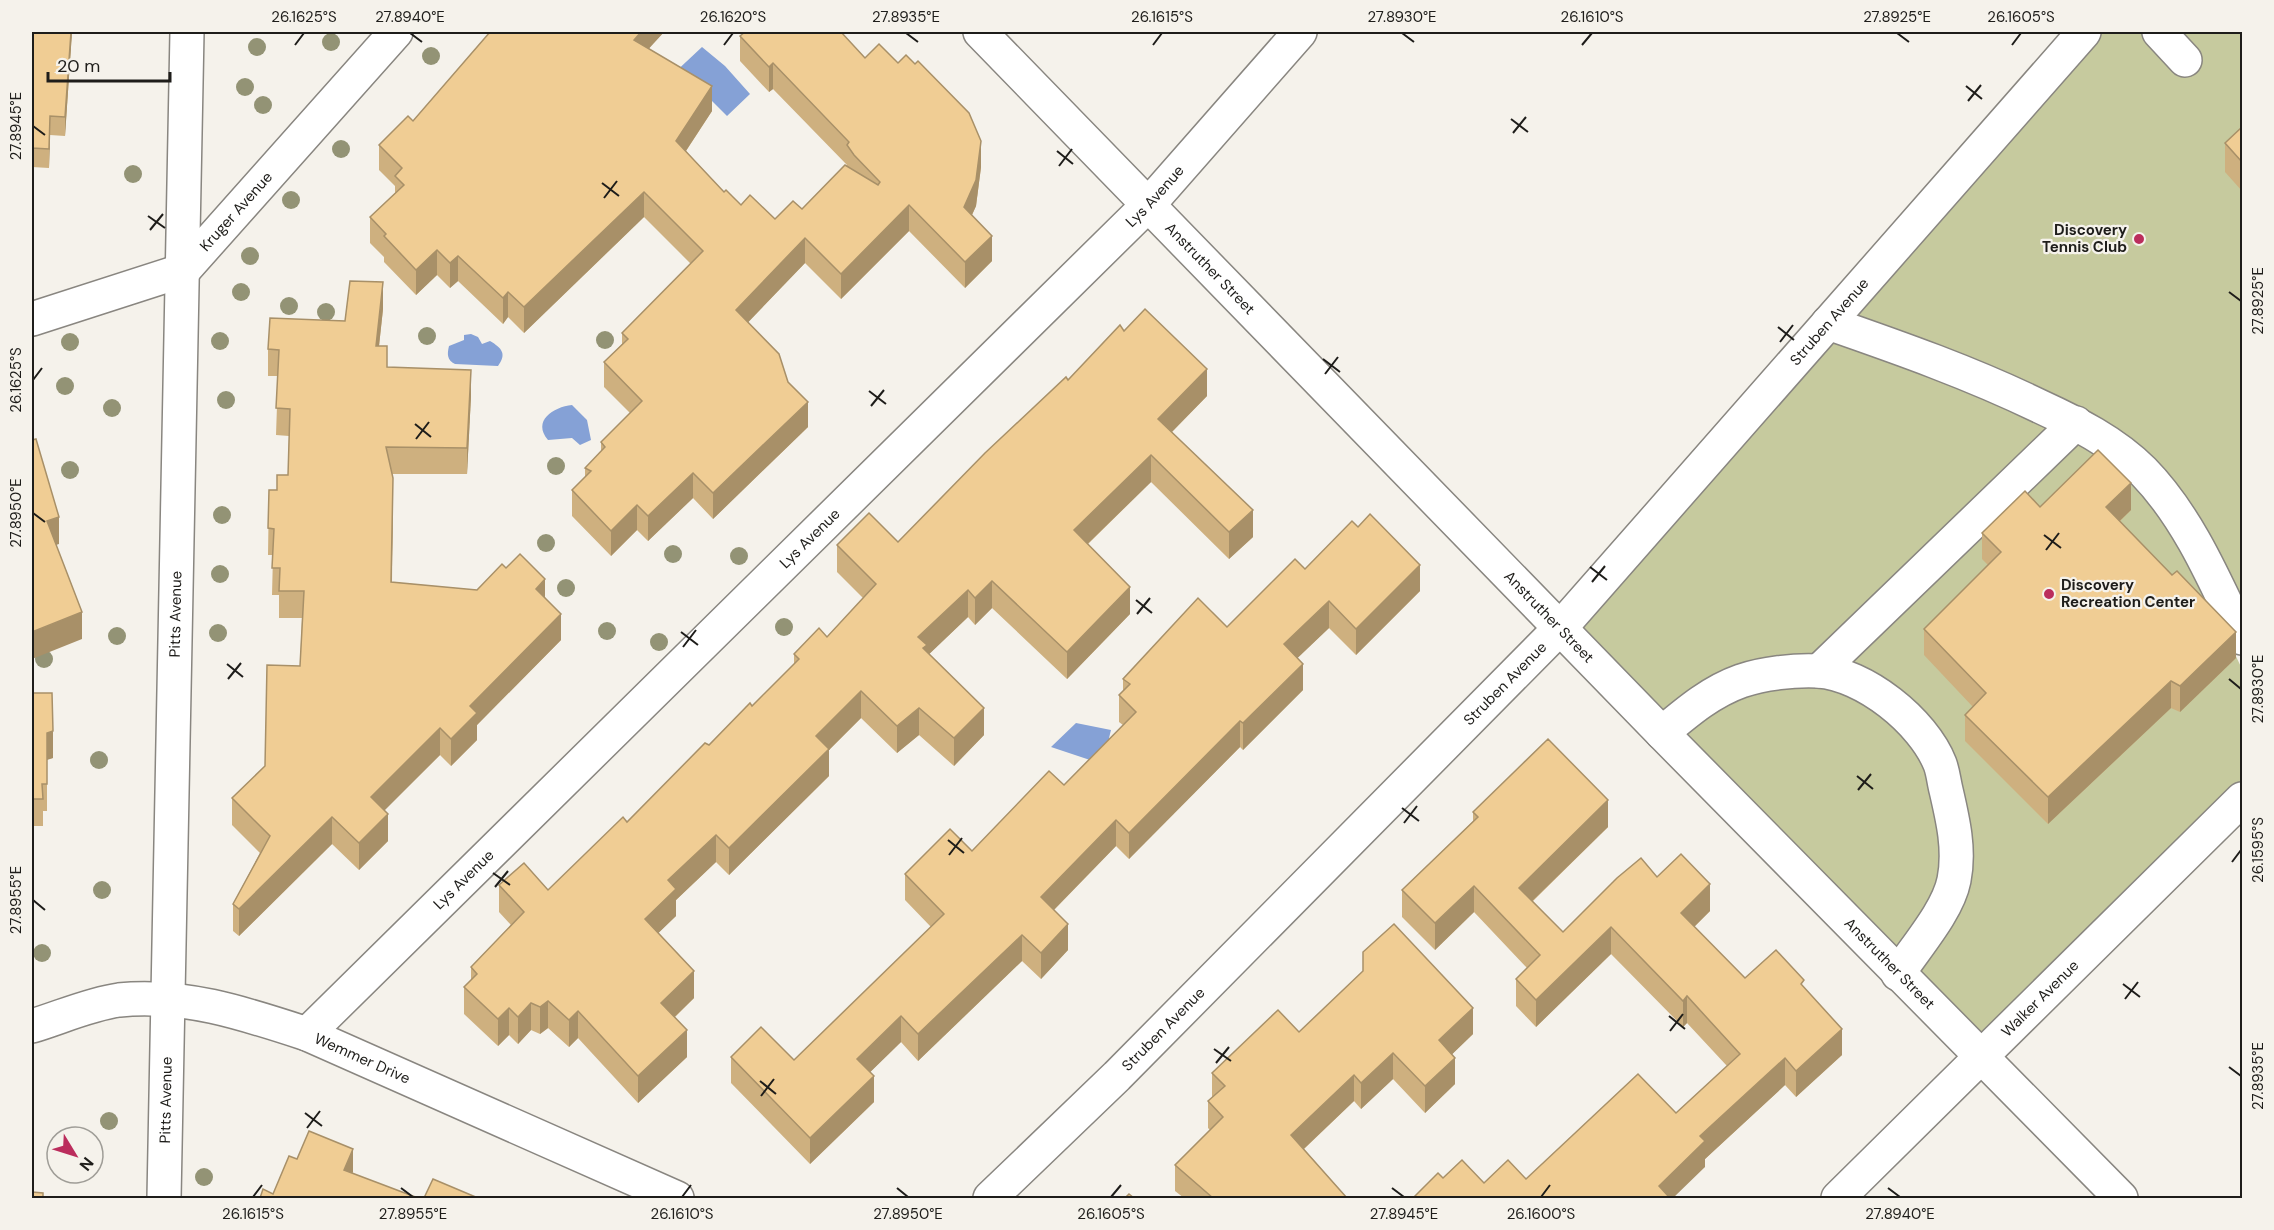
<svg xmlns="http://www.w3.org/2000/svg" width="2274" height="1230" font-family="'DM Sans',sans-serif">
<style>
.green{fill:#c6ca9e}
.water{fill:#85a1d6}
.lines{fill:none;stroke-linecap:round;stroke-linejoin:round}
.minor-casing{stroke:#898680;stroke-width:36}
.minor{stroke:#fff;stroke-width:33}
.tree{fill:#939375}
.wall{fill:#ceb07f}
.shaded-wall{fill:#a89068}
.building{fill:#f0cd94;stroke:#a89068;stroke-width:1.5}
.ticks{fill:none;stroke:#1e1d1a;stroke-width:2}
.poi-dot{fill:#bb2d5c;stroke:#f5f2eb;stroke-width:2}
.labels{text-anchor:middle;stroke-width:4.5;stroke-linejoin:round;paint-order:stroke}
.street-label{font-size:15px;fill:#1e1d1a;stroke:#f5f2eb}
.poi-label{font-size:15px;font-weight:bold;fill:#1e1d1a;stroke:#f5f2eb;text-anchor:end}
.neatline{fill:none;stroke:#1e1d1a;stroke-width:2}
.ticks-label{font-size:15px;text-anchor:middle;fill:#1e1d1a}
</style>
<rect width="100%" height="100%" fill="#f5f2eb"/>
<!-- green -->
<g class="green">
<polygon points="2102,32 2242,32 2242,607 2175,489 1853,316"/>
<polygon points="1831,339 1946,379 2052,427 1814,658 1707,682 1688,691 1664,714 1580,627"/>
<polygon points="2077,439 2133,481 2157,510 2196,572 2242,669 2242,780 1981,1039 1915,974 1964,804 1846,664"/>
<polygon points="1816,684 1848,693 1896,723 1928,767 1944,843 1940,877 1928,907 1897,953 1681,733 1743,694"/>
</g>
<!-- water -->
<g class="water">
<polygon points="702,47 725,66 750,94 727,116 707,96 671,76"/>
<path d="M471 334 478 337 482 344 490 341C502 348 507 354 498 366L455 364C447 360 447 354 449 346L464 340V335Z"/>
<path d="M572 405 587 420 591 440 580 445 572 438 548 440C532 421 553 407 572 405Z"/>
<polygon points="1076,723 1111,730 1109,738 1117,746 1102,764 1051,747"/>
</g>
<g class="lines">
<!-- minor casing -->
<g class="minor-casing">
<g id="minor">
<path id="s1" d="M980 32 1662 733 2121 1198"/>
<polyline points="2159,32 2185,60"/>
<path id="s2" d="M32 319 184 270 396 32"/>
<path d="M1828 323C1900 348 1971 373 2039 406 2076 423 2114 442 2143 471 2188 517 2215 581 2242 638"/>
<polyline points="1819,671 2076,423"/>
<path d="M1662 733C1686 713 1710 692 1741 681 1764 673 1794 670 1818 671 1864 674 1923 721 1940 764 1943 772 1944 782 1946 790 1953 820 1960 850 1954 880 1948 911 1915 948 1898 974"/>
<path id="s3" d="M32 1026C59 1018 90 1004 119 1000 184 993 246 1014 307 1034L677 1198"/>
<path id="s4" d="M307 1034 1149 204 1300 32"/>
<path id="s5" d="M164 1198 187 32"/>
<path id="s6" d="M990 1198 1117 1076 1561 627 2084 32"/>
<path id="s7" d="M1838 1198 2242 799"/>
</g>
</g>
<!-- minor -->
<use href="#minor" class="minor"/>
</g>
<!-- trees -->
<g class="tree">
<circle cx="331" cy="42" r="9"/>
<circle cx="257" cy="47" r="9"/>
<circle cx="431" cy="56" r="9"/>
<circle cx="245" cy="87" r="9"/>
<circle cx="263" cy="105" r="9"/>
<circle cx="341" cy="149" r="9"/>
<circle cx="133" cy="174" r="9"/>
<circle cx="291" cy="200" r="9"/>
<circle cx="250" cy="256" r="9"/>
<circle cx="241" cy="292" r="9"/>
<circle cx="289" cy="306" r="9"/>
<circle cx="326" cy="312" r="9"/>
<circle cx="427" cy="336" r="9"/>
<circle cx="605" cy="340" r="9"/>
<circle cx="220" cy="341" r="9"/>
<circle cx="70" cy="342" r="9"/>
<circle cx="65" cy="386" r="9"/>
<circle cx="226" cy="400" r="9"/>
<circle cx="112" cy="408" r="9"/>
<circle cx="556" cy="466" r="9"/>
<circle cx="70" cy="470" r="9"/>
<circle cx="222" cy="515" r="9"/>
<circle cx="546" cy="543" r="9"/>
<circle cx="673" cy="554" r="9"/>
<circle cx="739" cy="556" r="9"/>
<circle cx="220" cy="574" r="9"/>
<circle cx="566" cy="588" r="9"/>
<circle cx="784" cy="627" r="9"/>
<circle cx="607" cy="631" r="9"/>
<circle cx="218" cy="633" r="9"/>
<circle cx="117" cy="636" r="9"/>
<circle cx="659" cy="642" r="9"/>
<circle cx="44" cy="659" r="9"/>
<circle cx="99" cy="760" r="9"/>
<circle cx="102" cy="890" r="9"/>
<circle cx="42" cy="953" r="9"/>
<circle cx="109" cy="1121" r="9"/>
<circle cx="204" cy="1177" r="9"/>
</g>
<!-- wall -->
<g class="wall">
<polygon points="32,32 72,32 65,136 50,135 49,168 32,167"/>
<polygon points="664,32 648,49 712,111 686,151 724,192 741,205 775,219 802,209 847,166 847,165 773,89 769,92 740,61 740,36 865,58 981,167 976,206 972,215 992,261 965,288 909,231 841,299 805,263 748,322 788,382 808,427 713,519 693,498 648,541 637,530 611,556 572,516 572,490 585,477 585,468 601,452 601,442 630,413 604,387 604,362 622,344 622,333 691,264 644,217 524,333 508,317 503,324 458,281 450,288 437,275 416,295 384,262 384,257 370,243 370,217 395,193 395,186 379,170 379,145 413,121"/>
<polygon points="2242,127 2242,191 2225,172 2225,143"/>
<polygon points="383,309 379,346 387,367 471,396 467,474 392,474 393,505 392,582 477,590 506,568 545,597 561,640 477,725 477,740 451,766 440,755 384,810 388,841 359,870 332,844 239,936 233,931 233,904 260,853 232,825 232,798 265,766 300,666 302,618 279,618 279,595 272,595 273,555 268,555 269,490 277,490 288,475 289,436 276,435 278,376 268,376 268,349 345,321"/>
<polygon points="1124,331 1207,396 1172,432 1253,537 1229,559 1151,482 1088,544 1130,614 1067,679 992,608 975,625 968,617 929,654 984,735 954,766 919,735 897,753 861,718 829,750 829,776 729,875 716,862 676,900 676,916 658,933 694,998 675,1017 687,1057 638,1103 578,1038 569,1047 548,1028 540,1034 531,1030 518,1044 509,1035 498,1046 464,1014 464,987 471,980 471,967 511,925 499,912 499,885 548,890 627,822 709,745 752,706 794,665 794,654 827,637 863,598 837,572 837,545 898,542 1068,380"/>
<polygon points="2040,507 2131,510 2120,521 2236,658 2180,712 2171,708 2048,824 1965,741 1965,715 1973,707 1924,655 1924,629 1988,565 1982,559 1982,533"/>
<polygon points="1305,569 1420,591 1356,655 1329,628 1297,658 1303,690 1243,750 1240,747 1129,859 1116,846 1054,910 1068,950 1041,979 1022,961 918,1061 901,1042 870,1072 874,1102 810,1164 731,1083 731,1057 794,1060 931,927 905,900 905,874 972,851 1064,785 1123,725 1119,722 1119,695 1123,691 1123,679 1227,627"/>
<polygon points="32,693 53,758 47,759 47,811 43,811 43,826 32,826"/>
<polygon points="1473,812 1608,827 1533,901 1563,932 1657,877 1710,911 1694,927 1745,978 1804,988 1842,1055 1796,1097 1785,1085 1705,1159 1705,1167 1413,1198 1443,1178 1484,1183 1526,1179 1676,1113 1727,1066 1687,1023 1683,1027 1611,954 1536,1027 1516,1006 1516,979 1527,968 1474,912 1435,950 1402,917 1402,890 1473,821"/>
<polygon points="1299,1032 1473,1034 1452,1054 1455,1084 1425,1113 1393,1079 1361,1109 1354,1101 1304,1149 1347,1198 1184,1198 1175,1191 1175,1165 1210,1130 1208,1128 1208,1101 1212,1098 1212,1073"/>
</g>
<!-- shaded-wall -->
<g class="shaded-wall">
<polygon points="71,32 72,32 65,136 65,117"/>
<polygon points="641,32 664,32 634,65 634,40"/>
<polygon points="773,63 773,89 769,92 769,67"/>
<polygon points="712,86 712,111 676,166 676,141"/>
<polygon points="50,116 50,135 49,168 49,149"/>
<polygon points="981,141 981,167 976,206 964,232 964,207"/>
<polygon points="644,192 644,217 524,333 524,307"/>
<polygon points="909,205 909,231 841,299 841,274"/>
<polygon points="992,236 992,261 965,288 965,262"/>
<polygon points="805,238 805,263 736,335 736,310"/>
<polygon points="437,250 437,275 416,295 416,270"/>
<polygon points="458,256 458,281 450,288 450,263"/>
<polygon points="383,282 383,309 376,373 376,346"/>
<polygon points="508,292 508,317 503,324 503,298"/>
<polygon points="1207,369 1207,396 1158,446 1158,419"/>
<polygon points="471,370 471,396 467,474 467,448"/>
<polygon points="808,402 808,427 713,519 713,493"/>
<polygon points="1151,455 1151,482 1074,557 1074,530"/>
<polygon points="693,473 693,498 648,541 648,516"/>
<polygon points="393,478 393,505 391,609 391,582"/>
<polygon points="2131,483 2131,510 2106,534 2106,507"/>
<polygon points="637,505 637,530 611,556 611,531"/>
<polygon points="1253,510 1253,537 1229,559 1229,532"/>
<polygon points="59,517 59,544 47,548 47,521"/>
<polygon points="1420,565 1420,591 1356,655 1356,629"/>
<polygon points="545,579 545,606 536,589"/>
<polygon points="992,581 992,608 975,625 975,598"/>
<polygon points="1130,587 1130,614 1067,679 1067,652"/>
<polygon points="968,590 968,617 923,660 918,637"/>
<polygon points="1329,601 1329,628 1284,671 1284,644"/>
<polygon points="82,612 82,639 32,659 32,632"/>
<polygon points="561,614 561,640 477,725 477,740 451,766 451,739 470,706"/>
<polygon points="2236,632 2236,658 2180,712 2180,686"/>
<polygon points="1303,664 1303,690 1243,750 1243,723"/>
<polygon points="2171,681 2171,708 2048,824 2048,797"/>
<polygon points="861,691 861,718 829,750 829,776 729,875 729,848 816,736"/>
<polygon points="919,708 919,735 897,753 897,726"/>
<polygon points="984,708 984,735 954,766 954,738"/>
<polygon points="1240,721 1240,747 1129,859 1129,833"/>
<polygon points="440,728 440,755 371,824 371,797"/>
<polygon points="53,731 53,758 47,760 47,733"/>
<polygon points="1608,800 1608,827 1519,914 1519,888"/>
<polygon points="388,814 388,841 359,870 359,843"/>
<polygon points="332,817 332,844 239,936 239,909"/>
<polygon points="1116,820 1116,846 1041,923 1041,897"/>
<polygon points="716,835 716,862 676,900 676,916 645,946 645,919 668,880"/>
<polygon points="1710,884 1710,911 1681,940 1681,913"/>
<polygon points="1474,886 1474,912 1435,950 1435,923"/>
<polygon points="1068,924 1068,950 1041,979 1041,953"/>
<polygon points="1611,927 1611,954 1536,1027 1536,1000"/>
<polygon points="1022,935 1022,961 918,1061 918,1034"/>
<polygon points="694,971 694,998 661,1030 661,1003"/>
<polygon points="1687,996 1687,1023 1683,1027 1683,1001"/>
<polygon points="548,1001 548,1028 540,1034 540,1007"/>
<polygon points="531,1003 531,1030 518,1044 518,1017"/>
<polygon points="509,1008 509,1035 498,1046 498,1019"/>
<polygon points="1473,1008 1473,1034 1439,1067 1439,1040"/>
<polygon points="578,1011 578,1038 569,1047 569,1020"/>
<polygon points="901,1016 901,1042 857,1085 857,1059"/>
<polygon points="1842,1029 1842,1055 1796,1097 1796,1071"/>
<polygon points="687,1030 687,1057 638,1103 638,1076"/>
<polygon points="1393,1053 1393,1079 1361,1109 1361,1083"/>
<polygon points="1455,1058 1455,1084 1425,1113 1425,1086"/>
<polygon points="1785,1058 1785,1085 1705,1159 1705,1167 1673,1198 1659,1198 1659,1186 1700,1136"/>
<polygon points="1354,1075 1354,1101 1291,1161 1291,1135"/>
<polygon points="874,1076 874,1102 810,1164 810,1138"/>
<polygon points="353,1149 353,1172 344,1193 344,1170"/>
</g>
<!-- building -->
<g class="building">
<polygon points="32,32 71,32 65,117 50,116 49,149 32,148"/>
<polygon points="490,32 641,32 634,40 712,86 676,141 724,192 726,190 741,205 750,195 775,219 793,201 802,209 845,165 878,185 880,182 854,155 847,145 849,142 773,63 769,67 740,36 745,32 841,32 865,58 879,44 898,63 906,55 915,64 918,61 969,113 981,141 976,180 964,207 992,236 965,262 909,205 841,274 805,238 736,310 779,354 788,382 808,402 713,493 693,473 648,516 637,505 611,531 572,490 591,471 585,468 605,447 601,442 642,401 604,362 628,339 622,333 703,251 644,192 524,307 508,292 503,298 458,256 450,263 437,250 416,270 384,236 386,234 370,217 404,185 395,176 402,168 379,145 408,116 413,121"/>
<polygon points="2242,127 2242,162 2225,143"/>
<polygon points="350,281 383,282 376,346 387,346 387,367 471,370 467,448 386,447 393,478 391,582 477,590 502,564 506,568 520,554 545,579 536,589 561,614 470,706 477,713 451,739 440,728 371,797 388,814 359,843 332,817 239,909 233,904 270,836 232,798 265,766 267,665 300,666 304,591 279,591 280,568 272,568 274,529 268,528 269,490 277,490 277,475 288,475 290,409 276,408 279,350 268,349 270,318 345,321"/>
<polygon points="1145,309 1207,369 1158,419 1253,510 1229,532 1151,455 1074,530 1130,587 1067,652 992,581 975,598 968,590 918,637 927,645 923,648 984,708 954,738 919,708 897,726 861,691 816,736 829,749 729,848 716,835 668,880 676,889 645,919 694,971 661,1003 687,1030 638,1076 578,1011 569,1020 548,1001 540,1007 531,1003 518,1017 509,1008 498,1019 464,987 477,974 471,967 524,912 499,885 524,863 548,890 623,817 627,822 705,743 709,745 750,703 752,706 799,659 794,654 819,628 827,637 876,584 837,545 869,513 898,542 985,453 1066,377 1068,380 1120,325 1124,331"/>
<polygon points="36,439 59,517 47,521 82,612 32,632 32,440"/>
<polygon points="2098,450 2131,483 2106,507 2172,575 2177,571 2236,632 2180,686 2171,681 2048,797 1965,715 1986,693 1924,629 2001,552 1982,533 2025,491 2040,507"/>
<polygon points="1370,514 1420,565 1356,629 1329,601 1284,644 1303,664 1243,723 1240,721 1129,833 1116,820 1041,897 1068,924 1041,953 1022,935 918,1034 901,1016 857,1059 874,1076 810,1138 731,1057 761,1027 794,1060 944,914 905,874 950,829 972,851 1049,771 1064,785 1136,712 1119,695 1130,684 1123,679 1198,598 1227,627 1295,559 1305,569 1352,521 1358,527"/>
<polygon points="32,693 52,693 53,731 47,733 47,784 42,784 43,799 32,799"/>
<polygon points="1548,739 1608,800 1519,888 1563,932 1617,878 1641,858 1657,877 1681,854 1710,884 1681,913 1745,978 1776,950 1804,980 1801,984 1842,1029 1796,1071 1785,1058 1700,1136 1705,1141 1659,1186 1669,1197 1667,1198 1413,1198 1438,1173 1443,1178 1462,1160 1484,1183 1508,1160 1526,1179 1638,1074 1676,1113 1740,1054 1687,996 1683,1001 1611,927 1536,1000 1516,979 1540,955 1474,886 1435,923 1402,890 1478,817 1473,812"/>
<polygon points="1394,924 1473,1008 1439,1040 1455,1058 1425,1086 1393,1053 1361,1083 1354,1075 1291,1135 1347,1198 1213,1198 1175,1165 1223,1117 1208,1101 1225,1086 1212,1073 1278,1010 1299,1032 1363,971 1363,952"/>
<polygon points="309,1131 353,1149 344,1170 418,1198 260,1198 263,1189 273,1194 289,1156 297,1159"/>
<polygon points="433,1179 478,1198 424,1198"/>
<polygon points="32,1192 43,1193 43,1198 32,1198"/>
<polygon points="1129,1194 1134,1198 1125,1198"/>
</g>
<!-- ticks -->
<path class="ticks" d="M410 33 422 42M906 33 918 42M1402 33 1414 42M1897 33 1909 42M295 45 304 33M724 45 733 33M1153 45 1162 33M1582 45 1592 33M2012 45 2021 33M1966 86 1982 99M1968 101 1981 85M1511 119 1528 132M33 126 45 135M1513 133 1526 117M1057 151 1073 164M1059 166 1072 149M602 183 619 196M604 198 617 181M148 216 165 228M150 230 163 214M2229 292 2241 301M1778 327 1794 340M1780 342 1793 325M1323 359 1340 372M1325 374 1338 357M33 380 42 368M869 391 886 404M871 406 884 390M415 424 431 437M416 439 429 422M33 513 45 522M2044 535 2061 548M2046 550 2059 533M1590 567 1607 580M1592 582 1605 566M1136 600 1152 613M1137 614 1150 598M681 632 698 645M683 647 696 630M227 664 243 677M228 679 241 663M2229 679 2241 689M1857 776 1873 789M1858 790 1871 774M1402 808 1419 821M1404 823 1417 806M948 840 964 853M949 855 962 838M2232 862 2241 850M493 873 510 885M495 887 508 871M33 900 45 910M2123 984 2140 997M2125 999 2138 982M1669 1016 1685 1029M1670 1031 1683 1014M1214 1049 1231 1061M1216 1063 1229 1047M2229 1067 2241 1076M760 1081 776 1094M761 1096 774 1079M305 1113 322 1126M307 1128 320 1111M401 1188 413 1197M897 1188 908 1197M1392 1188 1404 1197M1888 1188 1900 1197M253 1197 262 1185M682 1197 691 1185M1111 1197 1121 1185M1541 1197 1550 1185"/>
<!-- markers -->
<g class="poi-dot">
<circle cx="2139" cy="239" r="6"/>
<circle cx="2049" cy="594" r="6"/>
</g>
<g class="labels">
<!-- street labels -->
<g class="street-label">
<text dy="5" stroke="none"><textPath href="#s4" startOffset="1192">Lys Avenue</textPath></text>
<text dy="5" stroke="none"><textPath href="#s2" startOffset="238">Kruger Avenue</textPath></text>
<text dy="5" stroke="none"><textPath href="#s1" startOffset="330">Anstruther Street</textPath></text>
<text dy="5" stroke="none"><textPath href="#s6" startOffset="1214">Struben Avenue</textPath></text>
<text dy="5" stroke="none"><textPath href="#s4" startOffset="706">Lys Avenue</textPath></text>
<text dy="5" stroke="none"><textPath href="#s5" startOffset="584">Pitts Avenue</textPath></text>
<text dy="5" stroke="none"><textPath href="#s1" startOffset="816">Anstruther Street</textPath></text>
<text dy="5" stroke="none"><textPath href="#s6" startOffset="728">Struben Avenue</textPath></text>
<text dy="5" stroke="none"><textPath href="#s4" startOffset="220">Lys Avenue</textPath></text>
<text dy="5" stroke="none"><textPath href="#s1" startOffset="1302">Anstruther Street</textPath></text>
<text dy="5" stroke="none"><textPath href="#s7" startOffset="284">Walker Avenue</textPath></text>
<text dy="5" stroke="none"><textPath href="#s6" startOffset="242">Struben Avenue</textPath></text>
<text dy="5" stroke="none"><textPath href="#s3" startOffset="344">Wemmer Drive</textPath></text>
<text dy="5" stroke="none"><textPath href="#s5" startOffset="98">Pitts Avenue</textPath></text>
</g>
<!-- poi labels -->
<g class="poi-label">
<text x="2127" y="235">Discovery<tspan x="2127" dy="17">Tennis Club</tspan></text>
<text x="2061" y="590" text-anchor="start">Discovery<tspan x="2061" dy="17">Recreation Center</tspan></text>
</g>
</g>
<!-- border -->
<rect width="2274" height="1230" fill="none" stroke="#f5f2eb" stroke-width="66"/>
<!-- north arrow -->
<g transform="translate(75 1155) rotate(128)"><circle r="28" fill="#f5f2eb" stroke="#9f9d97" stroke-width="1.5"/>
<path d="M0-4.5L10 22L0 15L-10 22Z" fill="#bb2d5c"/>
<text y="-9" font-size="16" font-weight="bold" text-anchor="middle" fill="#1e1d1a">N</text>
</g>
<!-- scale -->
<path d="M48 72v9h122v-9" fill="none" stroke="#1e1d1a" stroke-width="3"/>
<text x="57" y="72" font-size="18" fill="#1e1d1a" stroke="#f5f2eb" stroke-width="4.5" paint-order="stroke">20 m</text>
<rect x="33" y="33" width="2208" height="1164" class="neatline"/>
<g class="ticks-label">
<text x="304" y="22">26.1625°S</text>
<text x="410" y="22">27.8940°E</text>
<text x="733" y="22">26.1620°S</text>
<text x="906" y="22">27.8935°E</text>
<text x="1162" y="22">26.1615°S</text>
<text x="1402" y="22">27.8930°E</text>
<text x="1592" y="22">26.1610°S</text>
<text x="1897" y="22">27.8925°E</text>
<text x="2021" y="22">26.1605°S</text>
<text transform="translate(16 126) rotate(-90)" y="5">27.8945°E</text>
<text transform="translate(2258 301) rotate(-90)" y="5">27.8925°E</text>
<text transform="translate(16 380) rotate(-90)" y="5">26.1625°S</text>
<text transform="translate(16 513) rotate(-90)" y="5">27.8950°E</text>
<text transform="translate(2258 689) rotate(-90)" y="5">27.8930°E</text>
<text transform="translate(2258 850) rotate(-90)" y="5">26.1595°S</text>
<text transform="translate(16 900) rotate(-90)" y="5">27.8955°E</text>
<text transform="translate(2258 1076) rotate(-90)" y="5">27.8935°E</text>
<text x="253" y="1219">26.1615°S</text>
<text x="413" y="1219">27.8955°E</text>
<text x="682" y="1219">26.1610°S</text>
<text x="908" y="1219">27.8950°E</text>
<text x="1111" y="1219">26.1605°S</text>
<text x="1404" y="1219">27.8945°E</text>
<text x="1541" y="1219">26.1600°S</text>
<text x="1900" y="1219">27.8940°E</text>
</g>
</svg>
